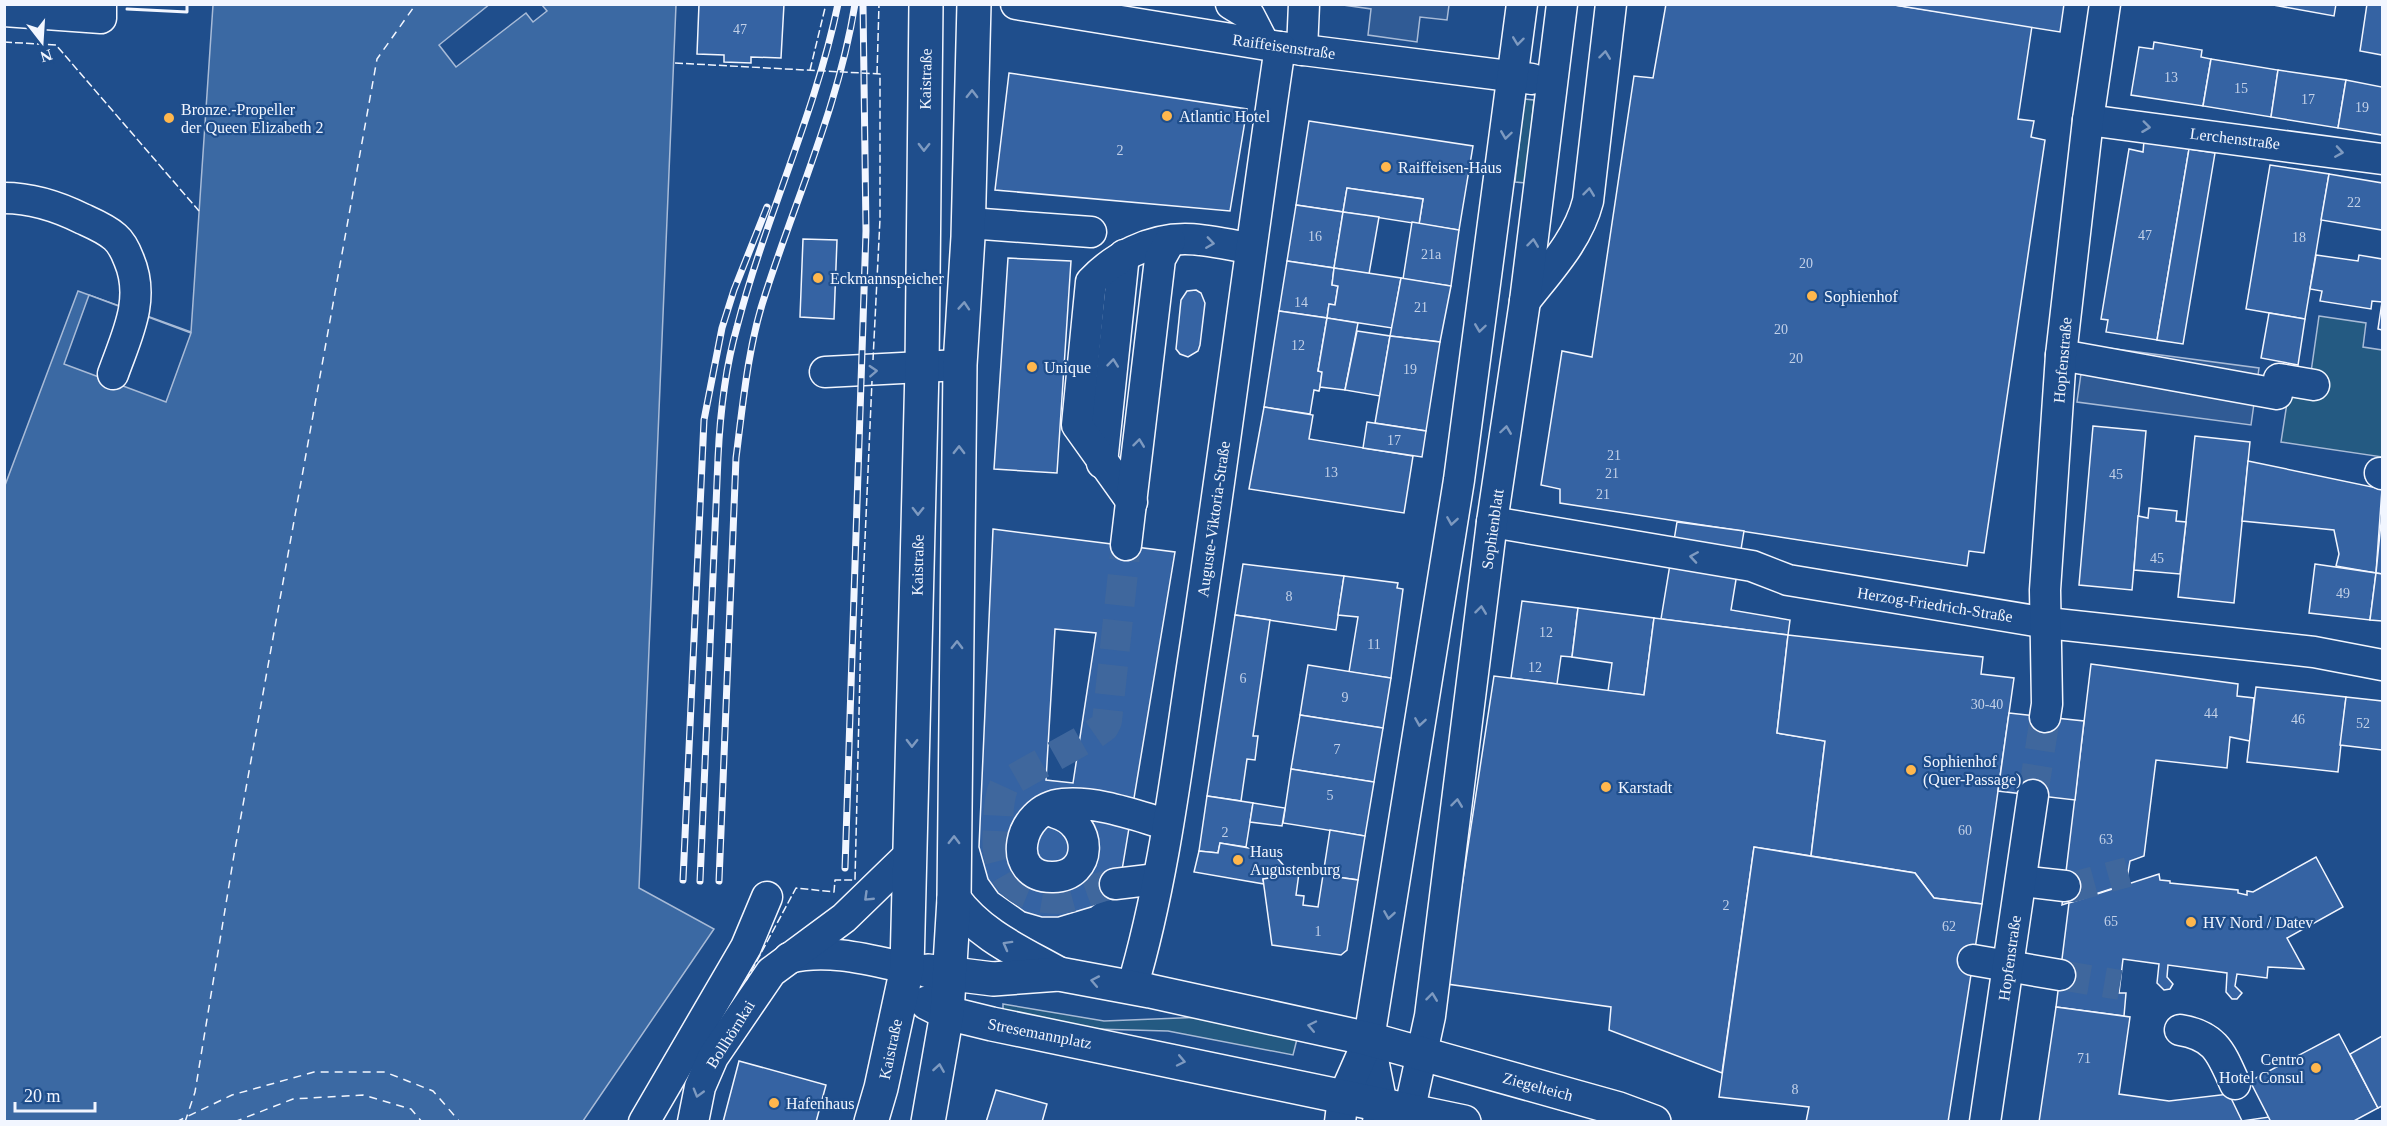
<svg xmlns="http://www.w3.org/2000/svg" width="2387" height="1126" font-family="'Times New Roman',serif">
<style>
.green{fill:#245a82;stroke:#a8bbd7;stroke-width:1.5}
.parking{fill:#305b95;stroke:#a8bbd7;stroke-width:1.5}
.water{fill:#3b69a3;stroke:#a8bbd7;stroke-width:1.5}
.pier{fill:#1f4e8c;stroke:#a8bbd7;stroke-width:1.5}
.lines{fill:none;stroke-linecap:round;stroke-linejoin:round}
.ferry{stroke:#f2f6ff;stroke-width:1.5;stroke-dasharray:8 6;stroke-linecap:butt}
.building{fill:#3563a3;stroke:#f2f6ff;stroke-width:1.5;fill-rule:evenodd}
.minor-tunnel{stroke:#3f679d;stroke-width:30;stroke-dasharray:30 15;stroke-linecap:butt}
.minor-casing{stroke:#f2f6ff;stroke-width:33}
.major-casing{stroke:#f2f6ff;stroke-width:36}
.minor{stroke:#1f4e8c;stroke-width:30}
.major{stroke:#1f4e8c;stroke-width:33}
.rail-casing{stroke:#f2f6ff;stroke-width:7}
.rail{stroke:#1f4e8c;stroke-width:4.5;stroke-dasharray:14;stroke-linecap:butt}
.fence{stroke:#f2f6ff;stroke-width:1.5;stroke-dasharray:8 3;stroke-linecap:butt}
.wall{stroke:#f2f6ff;stroke-width:3}
.oneway{stroke:#7e9ac0}
.poi-dot{fill:#ffb74d;stroke:#1f4e8c;stroke-width:2}
.labels{text-anchor:middle;stroke-width:4.5;stroke-linejoin:round;paint-order:stroke}
.number-label{font-size:14px;fill:#c3d1e8}
.street-label{font-size:16px;fill:#f2f6ff;stroke:#1f4e8c}
.poi-label{font-size:16px;fill:#f2f6ff;stroke:#1f4e8c;text-anchor:start}
</style>
<rect width="100%" height="100%" fill="#1f4e8c"/>
<!-- green -->
<g class="green">
<polygon points="1524,99 1534,100 1526,183 1515,182"/>
<polygon points="2319,316 2366,323 2363,347 2382,350 2382,457 2281,442 2292,370 2311,372"/>
<polygon points="1003,1004 1104,1021 1205,1017 1297,1039 1293,1055 1168,1031 1094,1029 1003,1012"/>
</g>
<!-- parking -->
<g class="parking">
<polygon points="1343,5 1449,5 1447,20 1420,17 1417,42 1368,35 1371,9"/>
<polygon points="2085,345 2259,368 2251,425 2077,402"/>
</g>
<!-- water -->
<polygon class="water" points="213,5 676,5 639,888 714,929 583,1121 5,1121 4,488 78,291 191,332"/>
<!-- pier -->
<g class="pier">
<polygon points="490,4 542,5 547,11 533,22 526,13 456,67 439,45"/>
<polygon points="89,295 191,333 166,402 64,364"/>
</g>
<g class="lines">
<!-- ferry -->
<g class="ferry">
<polyline points="176,1122 232,1095 314,1072 385,1072 433,1091 460,1122"/>
<polyline points="185,1122 195,1092 234,855 377,59 416,4"/>
<polyline points="234,1122 293,1099 363,1095 411,1109 422,1122"/>
</g>
</g>
<!-- building -->
<g class="building">
<polygon points="699,4 784,4 781,58 751,57 751,63 724,62 724,55 697,54"/>
<polygon points="1666,4 1888,4 2032,26 2018,119 2034,121 2031,137 2045,140 1984,553 1969,551 1967,566 1560,503 1560,489 1541,485 1562,351 1592,357 1634,76 1653,78"/>
<polygon points="1888,4 2064,4 2060,32"/>
<polygon points="2268,4 2336,4 2334,16"/>
<polygon points="2367,4 2382,4 2382,55 2360,51"/>
<polygon points="2154,42 2202,50 2201,57 2211,59 2203,106 2131,95 2139,47 2153,49"/>
<polygon points="2211,59 2278,70 2271,117 2203,106"/>
<polygon points="2278,70 2346,80 2338,128 2271,117"/>
<polygon points="1009,73 1247,109 1230,211 995,190"/>
<polygon points="2346,80 2382,87 2382,135 2338,128"/>
<polygon points="1309,121 1473,146 1459,230 1419,224 1423,199 1347,188 1343,212 1296,205"/>
<polygon points="2144,141 2189,149 2157,340 2106,332 2108,320 2101,319 2129,149 2143,152"/>
<polygon points="2189,149 2215,153 2183,344 2157,340"/>
<polygon points="2270,165 2329,174 2305,319 2246,309"/>
<polygon points="2329,174 2382,183 2382,230 2321,220"/>
<polygon points="1347,188 1423,199 1419,224 1343,212"/>
<polygon points="1296,205 1343,212 1334,268 1287,261"/>
<polygon points="1343,212 1379,217 1369,274 1334,268"/>
<polygon points="1412,222 1459,230 1451,286 1403,279"/>
<polygon points="803,239 837,240 834,319 800,317"/>
<polygon points="2316,255 2358,261 2359,255 2382,259 2382,302 2372,301 2371,309 2320,301 2322,291 2310,289"/>
<polygon points="1008,258 1071,261 1057,473 994,469"/>
<polygon points="1287,261 1334,268 1332,285 1338,286 1335,305 1329,304 1327,318 1279,311"/>
<polygon points="1334,268 1401,278 1392,328 1327,318 1329,304 1335,305 1338,286 1332,285"/>
<polygon points="1401,278 1451,286 1440,342 1390,336"/>
<polygon points="1196,290 1201,293 1205,303 1200,345 1198,351 1188,357 1180,354 1176,349 1181,300 1187,291"/>
<polygon points="2382,302 2382,330 2378,329"/>
<polygon points="1279,311 1327,318 1318,371 1322,372 1320,387 1319,391 1314,390 1310,414 1264,407"/>
<polygon points="2269,313 2305,319 2298,365 2261,358"/>
<polygon points="1327,318 1358,323 1345,390 1320,387 1322,372 1318,371"/>
<polygon points="1357,331 1390,336 1380,396 1345,390"/>
<polygon points="1390,336 1440,342 1426,431 1375,423"/>
<polygon points="1264,407 1313,415 1309,439 1413,456 1404,513 1249,489"/>
<polygon points="1367,422 1426,431 1422,457 1363,448"/>
<polygon points="2093,426 2146,431 2132,590 2079,585"/>
<polygon points="2195,436 2250,442 2234,603 2178,597"/>
<polygon points="2248,461 2382,489 2376,573 2336,566 2339,554 2334,530 2242,521"/>
<polygon points="2149,508 2177,511 2176,521 2186,522 2180,574 2134,570 2138,516 2148,518"/>
<polygon points="2382,513 2382,574 2376,573"/>
<polygon points="1677,522 1744,531 1731,610 1790,620 1788,635 1661,619"/>
<path d="M993 529 1175 552 1122 870 1104 897 1091 907 1058 917H1042L1025 912 998 893 988 879 979 847ZM1055 629 1096 633 1073 783 1046 780Z"/>
<polygon points="1243,564 1344,576 1336,630 1235,615"/>
<polygon points="2315,564 2376,573 2370,620 2309,613"/>
<polygon points="2376,573 2382,574 2382,621 2370,620"/>
<polygon points="1344,576 1398,583 1397,588 1403,589 1391,678 1349,672 1358,617 1338,615"/>
<polygon points="1522,601 1578,608 1572,657 1561,656 1557,684 1511,678"/>
<polygon points="1578,608 1654,618 1644,695 1608,691 1612,663 1572,657"/>
<polygon points="1235,615 1270,620 1253,736 1258,736 1255,760 1247,759 1241,801 1207,796"/>
<polygon points="1654,618 1788,635 1777,733 1825,741 1811,856 1754,847 1722,1073 1609,1030 1611,1007 1447,984 1494,676 1644,695"/>
<polygon points="1788,635 1983,657 1981,674 2014,678 1982,904 1934,898 1915,873 1811,856 1825,741 1777,733"/>
<polygon points="2091,664 2238,684 2237,696 2254,698 2250,741 2230,737 2227,768 2156,760 2144,856 2130,861 2126,884 2062,905"/>
<polygon points="1308,665 1391,678 1383,728 1300,715"/>
<polygon points="2256,687 2346,697 2338,772 2247,762"/>
<polygon points="2346,697 2382,701 2382,750 2340,745"/>
<polygon points="2009,713 2084,721 2075,800 1998,791"/>
<polygon points="1300,715 1383,728 1374,782 1291,769"/>
<polygon points="1291,769 1374,782 1365,836 1283,823"/>
<polygon points="1207,796 1253,803 1246,847 1220,843 1218,853 1199,851"/>
<polygon points="1253,803 1285,808 1282,826 1250,822"/>
<polygon points="1330,830 1365,836 1358,880 1323,875"/>
<polygon points="1220,843 1272,852 1285,867 1283,875 1263,879 1264,884 1194,872 1199,851 1218,853"/>
<polygon points="1754,847 1915,873 1934,898 1982,904 1948,1122 1806,1122 1809,1107 1719,1097"/>
<polygon points="2316,857 2343,907 2287,938 2304,969 2268,967 2267,978 2237,974 2235,986 2242,993 2237,999 2232,999 2226,992 2227,973 2168,965 2167,977 2173,984 2170,989 2164,990 2157,983 2159,964 2123,959 2119,993 2126,993 2124,1016 2056,1007 2069,903 2159,874 2160,880 2170,881 2170,883 2238,890 2238,893 2247,895 2247,891 2253,892"/>
<polygon points="1299,873 1296,895 1304,896 1303,905 1318,907 1323,875 1358,880 1347,950 1341,955 1272,945 1263,879"/>
<polygon points="2056,1007 2130,1017 2119,1094 2169,1101 2229,1094 2242,1121 2269,1117 2271,1122 2039,1122"/>
<polygon points="2339,1034 2378,1108 2352,1122 2271,1122 2250,1081"/>
<polygon points="2382,1036 2382,1106 2378,1108 2350,1054"/>
<polygon points="739,1061 826,1085 816,1122 723,1122"/>
<polygon points="996,1090 1047,1104 1042,1122 986,1122"/>
</g>
<g class="lines">
<!-- minor-tunnel -->
<g class="minor-tunnel">
<polyline points="2033,795 2045,717"/>
<path d="M1115 884C1095 886 1076 899 1057 899 1008 898 994 869 998 825 999 811 998 797 1005 784L1094 734 1104 727 1107 721 1126 545"/>
<polyline points="2065,886 2073,887 2128,872"/>
<polyline points="2060,975 2120,985"/>
</g>
<!-- minor casing -->
<g class="minor-casing">
<g id="minor">
<polyline points="1016,4 1280,47 1532,79"/>
<polyline points="1231,4 1249,15 1264,44"/>
<polyline points="4,11 101,18 101,4"/>
<polyline points="1302,50 1304,4"/>
<polyline points="2088,120 2382,159"/>
<path d="M4 198C32 198 59 207 83 219 94 224 106 229 115 237 122 243 126 252 129 260 146 300 126 337 113 374"/>
<polyline points="969,223 1091,232"/>
<path d="M1525 301C1550 269 1578 240 1588 201L1611 4"/>
<polyline points="2061,355 2277,394 2279,379 2314,385"/>
<polyline points="825,372 960,365"/>
<polyline points="1102,463 1124,255"/>
<polyline points="2380,473 2382,474"/>
<path d="M1132 502 1077 425 1091 282C1114 257 1150 239 1185 239 1206 239 1229 245 1250 248"/>
<polyline points="1492,522 1752,566 1788,580 2047,623 2314,652 2382,665"/>
<polyline points="1126,545 1160,259 1170,241"/>
<polyline points="2045,717 2047,704 2045,590 2061,355 2088,120 2105,4"/>
<path d="M1056 813C1094 824 1093 876 1053 877 1004 878 1017 808 1063 804 1097 801 1134 815 1166 824"/>
<polyline points="2021,881 2065,886"/>
<polyline points="1115,884 1157,879"/>
<path d="M789 958C827 948 870 960 907 968"/>
<polyline points="1973,960 2060,975"/>
<path d="M1132 988C1164 880 1177 765 1194 654 1225 452 1250 249 1280 47"/>
<path d="M2180 1030C2216 1036 2221 1053 2235 1084"/>
<polyline points="1369,1039 1382,1105 1378,1122"/>
<polyline points="644,1122 746,947 767,897"/>
<polyline points="693,1122 700,1087 713,1057 771,972 844,918 909,855"/>
<polyline points="1340,1122 1343,1098 1369,1039 1381,964 1459,480 1522,4"/>
<polyline points="1407,1122 1430,1016 1492,522 1525,301 1562,4"/>
<polyline points="1985,1122 2033,795"/>
</g>
</g>
<!-- major casing -->
<g class="major-casing">
<g id="major">
<path d="M954 899C980 935 1020 952 1059 974"/>
<polyline points="928,971 993,979 1059,974 1150,991 1369,1039 1619,1109 1654,1122"/>
<polyline points="927,1003 947,1013 992,1024 1464,1122"/>
<polyline points="871,1122 881,1088 907,968 922,368 926,4"/>
<polyline points="928,1122 947,1013 954,899 960,365 968,237 974,4"/>
</g>
</g>
<!-- minor -->
<use href="#minor" class="minor"/>
<!-- major -->
<use href="#major" class="major"/>
<!-- rail casing -->
<g class="rail-casing">
<g id="rail">
<polyline points="845,868 866,231 863,4"/>
<polyline points="683,880 704,420 722,328 734,290 767,207"/>
<path d="M700 881 718 458C720 414 725 369 737 327 765 218 815 115 838 4"/>
<path d="M719 881 736 458C743 403 748 345 766 292 797 196 839 104 855 4"/>
</g>
</g>
<!-- rail -->
<use href="#rail" class="rail"/>
<!-- fence -->
<g class="fence">
<polyline points="4,42 56,45 199,211"/>
<polyline points="675,63 880,74 880,219 873,360"/>
<polyline points="810,70 826,4"/>
<polyline points="877,74 879,4"/>
<polyline points="746,981 796,888 834,892 835,880 855,880 861,630 872,381"/>
</g>
<!-- wall -->
<polyline class="wall" points="127,9 187,12 187,4"/>
</g>
<!-- one-way arrows -->
<defs><path id="oneway-chevron" d="M-2-3.5L2.5 0L-2 3.5" fill="none" stroke-width="1.6" stroke-linecap="round" stroke-linejoin="round" transform="scale(1.5)"/></defs>
<g class="oneway">
<use href="#oneway-chevron" transform="translate(1518 41) rotate(97)"/>
<use href="#oneway-chevron" transform="translate(1605 55) rotate(-83)"/>
<use href="#oneway-chevron" transform="translate(972 94) rotate(-89)"/>
<use href="#oneway-chevron" transform="translate(2146 127) rotate(7)"/>
<use href="#oneway-chevron" transform="translate(1506 135) rotate(98)"/>
<use href="#oneway-chevron" transform="translate(924 147) rotate(91)"/>
<use href="#oneway-chevron" transform="translate(2339 152) rotate(9)"/>
<use href="#oneway-chevron" transform="translate(1589 192) rotate(-83)"/>
<use href="#oneway-chevron" transform="translate(1210 243) rotate(8)"/>
<use href="#oneway-chevron" transform="translate(1533 243) rotate(-83)"/>
<use href="#oneway-chevron" transform="translate(964 306) rotate(-86)"/>
<use href="#oneway-chevron" transform="translate(1480 328) rotate(98)"/>
<use href="#oneway-chevron" transform="translate(1113 363) rotate(-84)"/>
<use href="#oneway-chevron" transform="translate(873 371) rotate(-3)"/>
<use href="#oneway-chevron" transform="translate(1506 430) rotate(-82)"/>
<use href="#oneway-chevron" transform="translate(1139 443) rotate(-83)"/>
<use href="#oneway-chevron" transform="translate(959 450) rotate(-89)"/>
<use href="#oneway-chevron" transform="translate(918 511) rotate(91)"/>
<use href="#oneway-chevron" transform="translate(1452 521) rotate(99)"/>
<use href="#oneway-chevron" transform="translate(1694 557) rotate(-171)"/>
<use href="#oneway-chevron" transform="translate(1481 610) rotate(-83)"/>
<use href="#oneway-chevron" transform="translate(957 645) rotate(-89)"/>
<use href="#oneway-chevron" transform="translate(1420 722) rotate(99)"/>
<use href="#oneway-chevron" transform="translate(912 743) rotate(91)"/>
<use href="#oneway-chevron" transform="translate(1457 803) rotate(-83)"/>
<use href="#oneway-chevron" transform="translate(954 840) rotate(-89)"/>
<use href="#oneway-chevron" transform="translate(868 897) rotate(136)"/>
<use href="#oneway-chevron" transform="translate(1389 915) rotate(99)"/>
<use href="#oneway-chevron" transform="translate(1007 945) rotate(-151)"/>
<use href="#oneway-chevron" transform="translate(1095 981) rotate(-169)"/>
<use href="#oneway-chevron" transform="translate(1432 997) rotate(-83)"/>
<use href="#oneway-chevron" transform="translate(1312 1026) rotate(-168)"/>
<use href="#oneway-chevron" transform="translate(1181 1061) rotate(12)"/>
<use href="#oneway-chevron" transform="translate(939 1068) rotate(-81)"/>
<use href="#oneway-chevron" transform="translate(698 1093) rotate(106)"/>
</g>
<!-- markers -->
<g class="poi-dot">
<circle cx="1167" cy="116" r="6"/>
<circle cx="169" cy="118" r="6"/>
<circle cx="1386" cy="167" r="6"/>
<circle cx="818" cy="278" r="6"/>
<circle cx="1812" cy="296" r="6"/>
<circle cx="1032" cy="367" r="6"/>
<circle cx="1911" cy="770" r="6"/>
<circle cx="1606" cy="787" r="6"/>
<circle cx="1238" cy="860" r="6"/>
<circle cx="2191" cy="922" r="6"/>
<circle cx="2316" cy="1068" r="6"/>
<circle cx="774" cy="1103" r="6"/>
</g>
<g class="labels">
<!-- number labels -->
<g class="number-label">
<text x="740" y="34">47</text>
<text x="2171" y="82">13</text>
<text x="2241" y="93">15</text>
<text x="2308" y="104">17</text>
<text x="2362" y="112">19</text>
<text x="1120" y="155">2</text>
<text x="2354" y="207">22</text>
<text x="2145" y="240">47</text>
<text x="1315" y="241">16</text>
<text x="2299" y="242">18</text>
<text x="1431" y="259">21a</text>
<text x="1806" y="268">20</text>
<text x="1301" y="307">14</text>
<text x="1421" y="312">21</text>
<text x="1781" y="334">20</text>
<text x="1298" y="350">12</text>
<text x="1796" y="363">20</text>
<text x="1410" y="374">19</text>
<text x="1394" y="445">17</text>
<text x="1614" y="460">21</text>
<text x="1331" y="477">13</text>
<text x="1612" y="478">21</text>
<text x="2116" y="479">45</text>
<text x="1603" y="499">21</text>
<text x="2157" y="563">45</text>
<text x="2343" y="598">49</text>
<text x="1289" y="601">8</text>
<text x="1546" y="637">12</text>
<text x="1374" y="649">11</text>
<text x="1535" y="672">12</text>
<text x="1243" y="683">6</text>
<text x="1345" y="702">9</text>
<text x="1987" y="709">30-40</text>
<text x="2211" y="718">44</text>
<text x="2298" y="724">46</text>
<text x="2363" y="728">52</text>
<text x="1337" y="754">7</text>
<text x="1330" y="800">5</text>
<text x="1965" y="835">60</text>
<text x="1225" y="837">2</text>
<text x="2106" y="844">63</text>
<text x="1726" y="910">2</text>
<text x="2111" y="926">65</text>
<text x="1949" y="931">62</text>
<text x="1318" y="936">1</text>
<text x="2084" y="1063">71</text>
<text x="1795" y="1094">8</text>
</g>
<!-- street labels -->
<g class="street-label">
<text transform="translate(1284 46) rotate(8)" y="6">Raiffeisenstraße</text>
<text transform="translate(925 79) rotate(-89)" y="6">Kaistraße</text>
<text transform="translate(2235 138) rotate(7)" y="6">Lerchenstraße</text>
<text transform="translate(2062 360) rotate(-85)" y="6">Hopfenstraße</text>
<text transform="translate(1213 519) rotate(-82)" y="6">Auguste-Viktoria-Straße</text>
<text transform="translate(1492 529) rotate(-82)" y="6">Sophienblatt</text>
<text transform="translate(917 565) rotate(-89)" y="6">Kaistraße</text>
<text transform="translate(1935 604) rotate(9)" y="6">Herzog-Friedrich-Straße</text>
<text transform="translate(2009 958) rotate(-82)" y="6">Hopfenstraße</text>
<text transform="translate(1040 1033) rotate(11)" y="6">Stresemannplatz</text>
<text transform="translate(730 1034) rotate(-58)" y="6">Bollhörnkai</text>
<text transform="translate(890 1049) rotate(-78)" y="6">Kaistraße</text>
<text transform="translate(1538 1086) rotate(15)" y="6">Ziegelteich</text>
</g>
<!-- poi labels -->
<g class="poi-label">
<text x="181" y="115">Bronze.-Propeller<tspan x="181" dy="18">der Queen Elizabeth 2</tspan></text>
<text x="1179" y="122">Atlantic Hotel</text>
<text x="1398" y="173">Raiffeisen-Haus</text>
<text x="830" y="284">Eckmannspeicher</text>
<text x="1824" y="302">Sophienhof</text>
<text x="1044" y="373">Unique</text>
<text x="1923" y="767">Sophienhof<tspan x="1923" dy="18">(Quer-Passage)</tspan></text>
<text x="1618" y="793">Karstadt</text>
<text x="1250" y="857">Haus<tspan x="1250" dy="18">Augustenburg</tspan></text>
<text x="2203" y="928">HV Nord / Datev</text>
<text x="2304" y="1065" text-anchor="end">Centro<tspan x="2304" dy="18">Hotel Consul</tspan></text>
<text x="786" y="1109">Hafenhaus</text>
</g>
</g>
<!-- border -->
<rect width="2387" height="1126" fill="none" stroke="#f2f6ff" stroke-width="12"/>
<!-- north arrow -->
<g transform="translate(42 42) rotate(163)" stroke="#1f4e8c" stroke-width="4.5" paint-order="stroke">
<path d="M0-4.5L10 22L0 15L-10 22Z" fill="#f2f6ff"/>
<text y="-9" font-size="16" font-weight="bold" text-anchor="middle" fill="#f2f6ff">N</text>
</g>
<!-- scale -->
<path d="M15 1102v9h80v-9" fill="none" stroke="#f2f6ff" stroke-width="3"/>
<text x="24" y="1102" font-size="18" fill="#f2f6ff" stroke="#1f4e8c" stroke-width="4.5" paint-order="stroke">20 m</text>
</svg>
